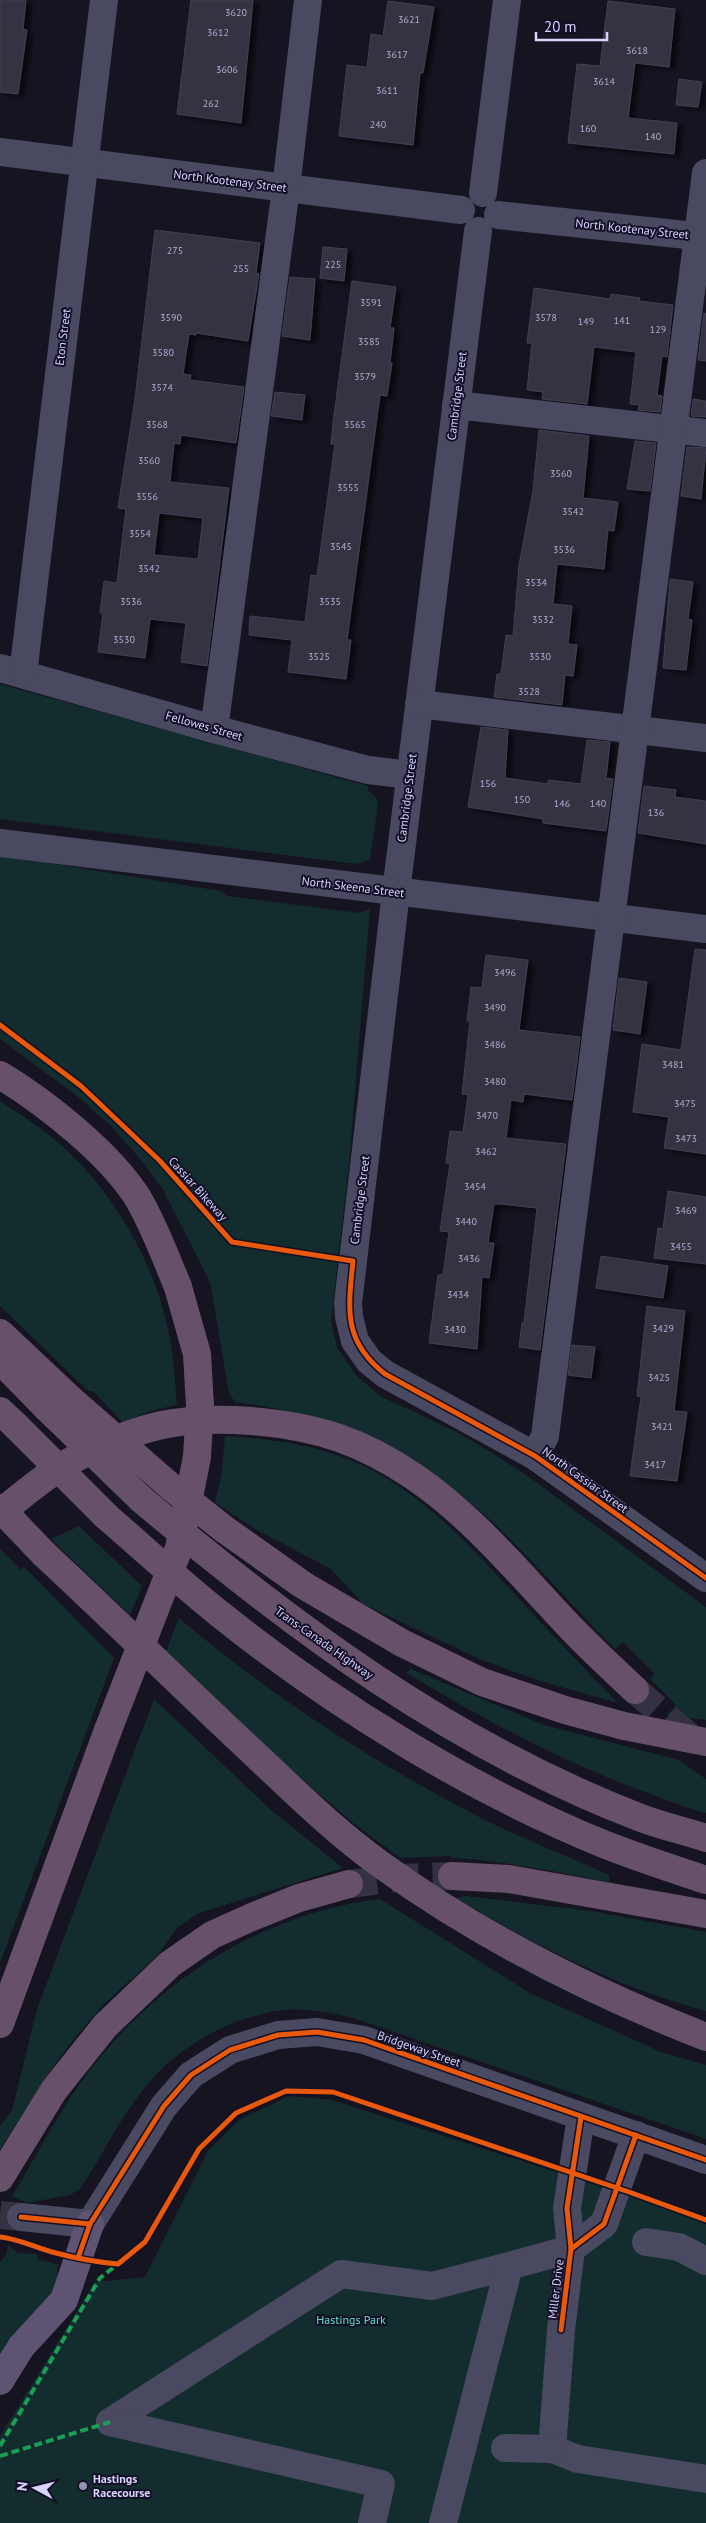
<svg xmlns="http://www.w3.org/2000/svg" width="706" height="2523" font-family="'PT Sans',sans-serif">
<style>
.green{fill:#132c2d}
.building{fill:#343243;stroke:#433f54;fill-rule:evenodd;filter:url(#shadow)}
.lines{fill:none;stroke-linecap:round;stroke-linejoin:round}
.minor-tunnel{stroke:#333142;stroke-width:28;stroke-dasharray:28 14;stroke-linecap:butt}
.highway-tunnel{stroke:#333142;stroke-width:28;stroke-dasharray:28 14;stroke-linecap:butt}
.minor{stroke:#4a4962;stroke-width:28}
.major{stroke:#5e5373;stroke-width:28}
.highway{stroke:#67516a;stroke-width:28}
.highway-bridge{stroke:#67516a;stroke-width:28}
.quiet{stroke:#1a9f57;stroke-width:4;stroke-dasharray:8 4;stroke-linecap:butt}
.cycleway-casing{stroke:#130f26;stroke-width:8}
.cycleway{stroke:#e8590c;stroke-width:5}
.poi-dot{fill:#9591b1;stroke:#130f26;stroke-width:2}
.labels{text-anchor:middle;stroke-width:4;stroke-linejoin:round;paint-order:stroke}
.number-label{font-size:10px;fill:#b0acd0}
.street-label{font-size:12px;fill:#d9d4ff;stroke:#130f26}
.park-label{font-size:12px;fill:#5fe0c0;stroke:#130f26}
.poi-label{font-size:12px;font-weight:bold;fill:#d9d4ff;stroke:#130f26;text-anchor:start}
</style>
<defs>
<filter id="shadow"><feDropShadow dx="5.5" dy="3" stdDeviation="2.5" flood-color="#0009"/></filter>
</defs>
<rect width="100%" height="100%" fill="#161421"/>
<!-- green -->
<g class="green">
<polygon points="0,684 368,786 368,790 376,798 378,804 370,860 356,864 0,819"/>
<path d="M0 855 221 891 227 896 360 913 370 909 349 1164 331 1321 337 1347 356 1375 380 1396 455 1431 489 1451 525 1474 706 1607V1720L667 1715 676 1705 650 1679 655 1674 623 1642 615 1649C567 1602 523 1547 472 1504 402 1446 325 1413 235 1402L229 1393 210 1282 162 1188 141 1160 110 1125 77 1096 0 1039Z"/>
<path d="M0 1101C21 1115 43 1129 61 1145 113 1191 154 1262 168 1329 174 1354 175 1380 177 1405L150 1411 123 1423 93 1391H88L0 1306Z"/>
<path d="M225 1436C278 1439 334 1447 381 1475 436 1507 479 1555 521 1601 553 1636 585 1669 618 1703L540 1681 479 1659 363 1604 331 1569 257 1530 215 1503 222 1471Z"/>
<polygon points="79,1526 142,1586 130,1615 51,1539"/>
<polygon points="0,1549 21,1570 24,1567 114,1658 0,1963"/>
<path d="M179 1618C272 1697 376 1764 485 1820 525 1840 568 1856 609 1875V1882C557 1872 506 1861 453 1858L450 1856 400 1858 353 1823 278 1758 166 1651Z"/>
<path d="M411 1669 544 1725 679 1760 706 1779V1813C685 1808 665 1799 645 1792 561 1762 482 1718 406 1673Z"/>
<polygon points="154,1699 270,1809 343,1868 199,1913 177,1928 159,1954 102,2006 69,2045 42,2083 0,2150 0,2126 12,2110 37,2009"/>
<path d="M466 1896 591 1911 706 1932V2011C618 1988 534 1945 456 1898Z"/>
<path d="M380 1899 530 1993 661 2052 706 2065V2139L356 2019C333 2013 308 2008 284 2010 228 2017 172 2049 139 2095 117 2124 101 2158 80 2189L70 2195 27 2203 12 2196C35 2159 54 2120 79 2085 148 1986 260 1913 380 1899Z"/>
<polygon points="289,2096 332,2100 628,2195 706,2224 706,2523 0,2523 0,2436 95,2282 145,2277 208,2151 239,2120"/>
<polygon points="8,2245 18,2253 36,2254 39,2260 58,2264 56,2290 11,2340 0,2355 0,2262 6,2255"/>
</g>
<!-- building -->
<g class="building">
<polygon points="0,0 26,0 23,29 27,30 18,94 0,92"/>
<polygon points="191,0 253,0 241,123 177,114"/>
<polygon points="388,1 434,7 423,73 420,73 413,145 339,136 347,65 367,67 371,34 383,36"/>
<polygon points="608,1 675,9 669,67 635,63 628,118 677,123 674,154 568,143 577,64 600,66"/>
<polygon points="679,79 702,82 698,107 676,105"/>
<path d="M155 230 260 243 256 273 259 274 248 341 196 333V335L189 334 183 374 191 375 190 380 244 387 236 443 181 435 180 444 174 443 170 482 229 488 207 666 181 662 186 623 150 619 145 658 98 652 103 613H100L104 581 117 583 126 509 118 508 135 399ZM159 513 203 518 198 559 154 555Z"/>
<polygon points="323,247 347,249 344,281 320,278"/>
<polygon points="290,277 315,279 310,340 282,336"/>
<polygon points="352,281 396,287 390,328 394,328 390,363 392,363 387,396 380,395 347,640 351,640 346,679 288,672 292,640 249,635 250,616 305,622 311,575 317,576 335,444 331,444 333,423"/>
<polygon points="534,288 610,299 611,294 640,298 639,301 673,305 667,357 662,356 657,395 662,396 660,412 638,410 639,405 630,404 636,352 594,347 587,404 542,399 543,392 527,390 532,343 527,343"/>
<polygon points="704,313 706,314 706,361 698,360"/>
<polygon points="275,392 305,395 302,420 271,416"/>
<polygon points="693,399 706,401 706,417 691,416"/>
<polygon points="539,430 589,436 583,498 618,502 614,531 608,530 604,569 557,564 553,604 572,606 568,644 577,645 573,676 565,675 562,705 494,697 497,674 501,674 506,635 513,636 519,565 533,491"/>
<polygon points="635,441 656,443 650,491 627,489"/>
<polygon points="687,447 706,448 701,499 681,496"/>
<polygon points="670,579 693,582 688,619 692,620 686,670 663,668"/>
<polygon points="481,727 508,730 505,778 548,784 548,780 581,784 587,740 610,742 606,778 613,779 606,831 543,823 543,819 468,807"/>
<polygon points="644,786 676,790 675,797 706,801 706,844 638,833"/>
<polygon points="695,949 706,950 706,1154 664,1148 669,1117 633,1112 642,1044 681,1050"/>
<polygon points="486,955 528,960 519,1030 580,1037 572,1100 524,1094 523,1102 511,1100 506,1138 566,1144 540,1350 519,1347 522,1323 524,1323 537,1208 501,1204 494,1204 488,1243 494,1243 489,1278 482,1277 477,1349 429,1343 438,1275 443,1275 449,1232 440,1231 450,1163 446,1163 450,1131 463,1132 468,1095 462,1094 470,1021 467,1021 471,987 482,988"/>
<polygon points="619,978 647,982 640,1034 613,1030"/>
<polygon points="668,1191 706,1197 706,1264 654,1258 658,1228 663,1229"/>
<polygon points="601,1256 668,1266 663,1298 596,1288"/>
<polygon points="647,1306 685,1311 674,1411 687,1412 677,1481 630,1476 641,1397 637,1396"/>
<polygon points="572,1345 595,1347 591,1378 568,1375"/>
</g>
<g class="lines">
<!-- minor-tunnel -->
<polyline class="minor-tunnel" points="0,2215 21,2217"/>
<!-- highway-tunnel -->
<g class="highway-tunnel">
<polyline points="635,1690 699,1745"/>
<polyline points="349,1884 398,1878 452,1876"/>
</g>
<!-- minor -->
<g class="minor">
<polyline points="0,152 461,210"/>
<polyline points="483,193 507,0"/>
<polyline points="498,215 706,237"/>
<polyline points="478,231 396,892 353,1261 348,1303 349,1317 355,1341 369,1361 385,1374 535,1456 706,1578"/>
<polyline points="456,405 706,433"/>
<polyline points="0,668 210,728 368,770 410,775"/>
<polyline points="23,674 104,0"/>
<polyline points="419,704 706,738"/>
<polyline points="210,728 216,715 286,188 308,0"/>
<polyline points="0,843 706,929"/>
<polyline points="535,1456 545,1436 706,173"/>
<polyline points="581,2117 567,2208 571,2249 561,2330 552,2449 578,2459 706,2479"/>
<polyline points="21,2217 90,2224 164,2106 191,2075 230,2050 278,2035 317,2032 364,2040 706,2160"/>
<polyline points="646,2242 679,2247 706,2261"/>
<polyline points="110,2422 341,2274 432,2286 509,2266"/>
<polyline points="110,2422 381,2484 372,2523"/>
<polyline points="505,2448 552,2449"/>
<polyline points="443,2523 509,2266 571,2249 604,2224 636,2135"/>
</g>
<!-- major -->
<polyline class="major" points="0,2381 21,2347 64,2300 90,2224"/>
<!-- highway -->
<g class="highway">
<path d="M0 1075C45 1102 112 1155 139 1200 155 1228 166 1258 178 1287"/>
<polyline points="0,1333 69,1398"/>
<polyline points="0,1360 47,1408"/>
<polyline points="0,1411 14,1424"/>
<polyline points="171,1487 224,1529 303,1585 402,1643 482,1682 565,1710 624,1726 706,1742"/>
<path d="M141 1499C294 1628 453 1746 641 1818 662 1826 685 1831 706 1838"/>
<path d="M0 1513C26 1492 53 1469 84 1454 108 1442 135 1431 162 1425 213 1414 290 1421 339 1438 365 1447 391 1461 413 1476 474 1517 522 1577 572 1629 592 1650 614 1670 635 1690"/>
<path d="M106 1516C144 1549 182 1584 221 1615 332 1704 474 1792 606 1845 639 1858 673 1869 706 1880"/>
<path d="M44 1554C117 1622 188 1692 261 1760 299 1796 337 1833 380 1864 481 1937 591 1992 706 2037"/>
<polyline points="452,1876 509,1879 706,1914"/>
<polyline points="0,2024 108,1730"/>
<polyline points="0,2178 54,2090 105,2026 170,1964 212,1935 252,1917 299,1898 349,1884"/>
</g>
<!-- highway-bridge -->
<g class="highway-bridge">
<polyline points="69,1398 170,1486"/>
<polyline points="47,1408 141,1499"/>
<polyline points="14,1424 106,1516"/>
<polyline points="0,1508 44,1554"/>
<polyline points="108,1730 179,1548 197,1457 200,1406 197,1354 178,1287"/>
</g>
<!-- quiet -->
<g class="quiet">
<polyline points="0,2446 100,2278 118,2264"/>
<polyline points="0,2456 110,2422"/>
</g>
<!-- cycleway casing -->
<g class="cycleway-casing">
<g id="cycleway">
<path d="M0 1025 81 1086 160 1161 232 1242 353 1261C348 1310 343 1341 385 1374L535 1456 706 1578"/>
<polyline points="21,2217 90,2224"/>
<path d="M0 2237C19 2239 34 2247 52 2252 74 2258 96 2262 118 2264L145 2242 199 2149 236 2113 286 2091 333 2092 629 2192 706 2220"/>
<polyline points="571,2249 604,2224 636,2135"/>
<polyline points="78,2258 90,2224 164,2106 191,2075 230,2050 278,2035 317,2032 364,2040 706,2160"/>
<polyline points="561,2330 571,2249 567,2208 581,2117"/>
</g>
</g>
<!-- cycleway -->
<use href="#cycleway" class="cycleway"/>
</g>
<!-- markers -->
<circle class="poi-dot" cx="83" cy="2486" r="5"/>
<g class="labels">
<!-- number labels -->
<g class="number-label">
<text x="236" y="16">3620</text>
<text x="409" y="23">3621</text>
<text x="218" y="36">3612</text>
<text x="637" y="54">3618</text>
<text x="397" y="58">3617</text>
<text x="227" y="73">3606</text>
<text x="604" y="85">3614</text>
<text x="387" y="94">3611</text>
<text x="211" y="107">262</text>
<text x="378" y="128">240</text>
<text x="588" y="132">160</text>
<text x="653" y="140">140</text>
<text x="175" y="254">275</text>
<text x="333" y="268">225</text>
<text x="241" y="272">255</text>
<text x="371" y="306">3591</text>
<text x="171" y="321">3590</text>
<text x="546" y="321">3578</text>
<text x="622" y="324">141</text>
<text x="586" y="325">149</text>
<text x="658" y="333">129</text>
<text x="369" y="345">3585</text>
<text x="163" y="356">3580</text>
<text x="365" y="380">3579</text>
<text x="162" y="391">3574</text>
<text x="157" y="428">3568</text>
<text x="355" y="428">3565</text>
<text x="149" y="464">3560</text>
<text x="561" y="477">3560</text>
<text x="348" y="491">3555</text>
<text x="147" y="500">3556</text>
<text x="573" y="515">3542</text>
<text x="140" y="537">3554</text>
<text x="341" y="550">3545</text>
<text x="564" y="553">3536</text>
<text x="149" y="572">3542</text>
<text x="536" y="586">3534</text>
<text x="131" y="605">3536</text>
<text x="330" y="605">3535</text>
<text x="543" y="623">3532</text>
<text x="124" y="643">3530</text>
<text x="319" y="660">3525</text>
<text x="540" y="660">3530</text>
<text x="529" y="695">3528</text>
<text x="488" y="787">156</text>
<text x="522" y="803">150</text>
<text x="562" y="807">146</text>
<text x="598" y="807">140</text>
<text x="656" y="816">136</text>
<text x="505" y="976">3496</text>
<text x="495" y="1011">3490</text>
<text x="495" y="1048">3486</text>
<text x="673" y="1068">3481</text>
<text x="495" y="1085">3480</text>
<text x="685" y="1107">3475</text>
<text x="487" y="1119">3470</text>
<text x="686" y="1142">3473</text>
<text x="486" y="1155">3462</text>
<text x="475" y="1190">3454</text>
<text x="686" y="1214">3469</text>
<text x="466" y="1225">3440</text>
<text x="681" y="1250">3455</text>
<text x="469" y="1262">3436</text>
<text x="458" y="1298">3434</text>
<text x="663" y="1332">3429</text>
<text x="455" y="1333">3430</text>
<text x="659" y="1381">3425</text>
<text x="662" y="1430">3421</text>
<text x="655" y="1468">3417</text>
</g>
<!-- street labels -->
<g class="street-label">
<text transform="translate(230 181) rotate(7)" y="4">North Kootenay Street</text>
<text transform="translate(632 229) rotate(6)" y="4">North Kootenay Street</text>
<text transform="translate(63 337) rotate(-83)" y="4">Eton Street</text>
<text transform="translate(457 396) rotate(-83)" y="4">Cambridge Street</text>
<text transform="translate(204 726) rotate(16)" y="4">Fellowes Street</text>
<text transform="translate(407 798) rotate(-83)" y="4">Cambridge Street</text>
<text transform="translate(353 887) rotate(7)" y="4">North Skeena Street</text>
<text transform="translate(198 1189) rotate(48)" y="4">Cassiar Bikeway</text>
<text transform="translate(360 1200) rotate(-83)" y="4">Cambridge Street</text>
<text transform="translate(585 1480) rotate(36)" y="4">North Cassiar Street</text>
<text transform="translate(324 1643) rotate(35)" y="4">Trans-Canada Highway</text>
<text transform="translate(419 2049) rotate(19)" y="4">Bridgeway Street</text>
<text transform="translate(556 2289) rotate(-83)" y="4">Miller Drive</text>
</g>
<!-- park labels -->
<g class="park-label">
<text x="351" y="2324">Hastings Park</text>
</g>
<!-- poi labels -->
<g class="poi-label">
<text x="93" y="2483">Hastings<tspan x="93" dy="14">Racecourse</tspan></text>
</g>
</g>
<!-- north arrow -->
<g transform="translate(35 2488) rotate(277)" stroke="#130f26" stroke-width="4" paint-order="stroke">
<path d="M0-4L9 19L0 12L-9 19Z" fill="#d9d4ff"/>
<text y="-8" font-size="14" font-weight="bold" text-anchor="middle" fill="#d9d4ff">N</text>
</g>
<!-- scale -->
<path d="M536 32v8h71v-8" fill="none" stroke="#d9d4ff" stroke-width="2.5"/>
<text x="544" y="32" font-size="15" fill="#d9d4ff" stroke="#130f26" stroke-width="4" paint-order="stroke">20 m</text>
</svg>
